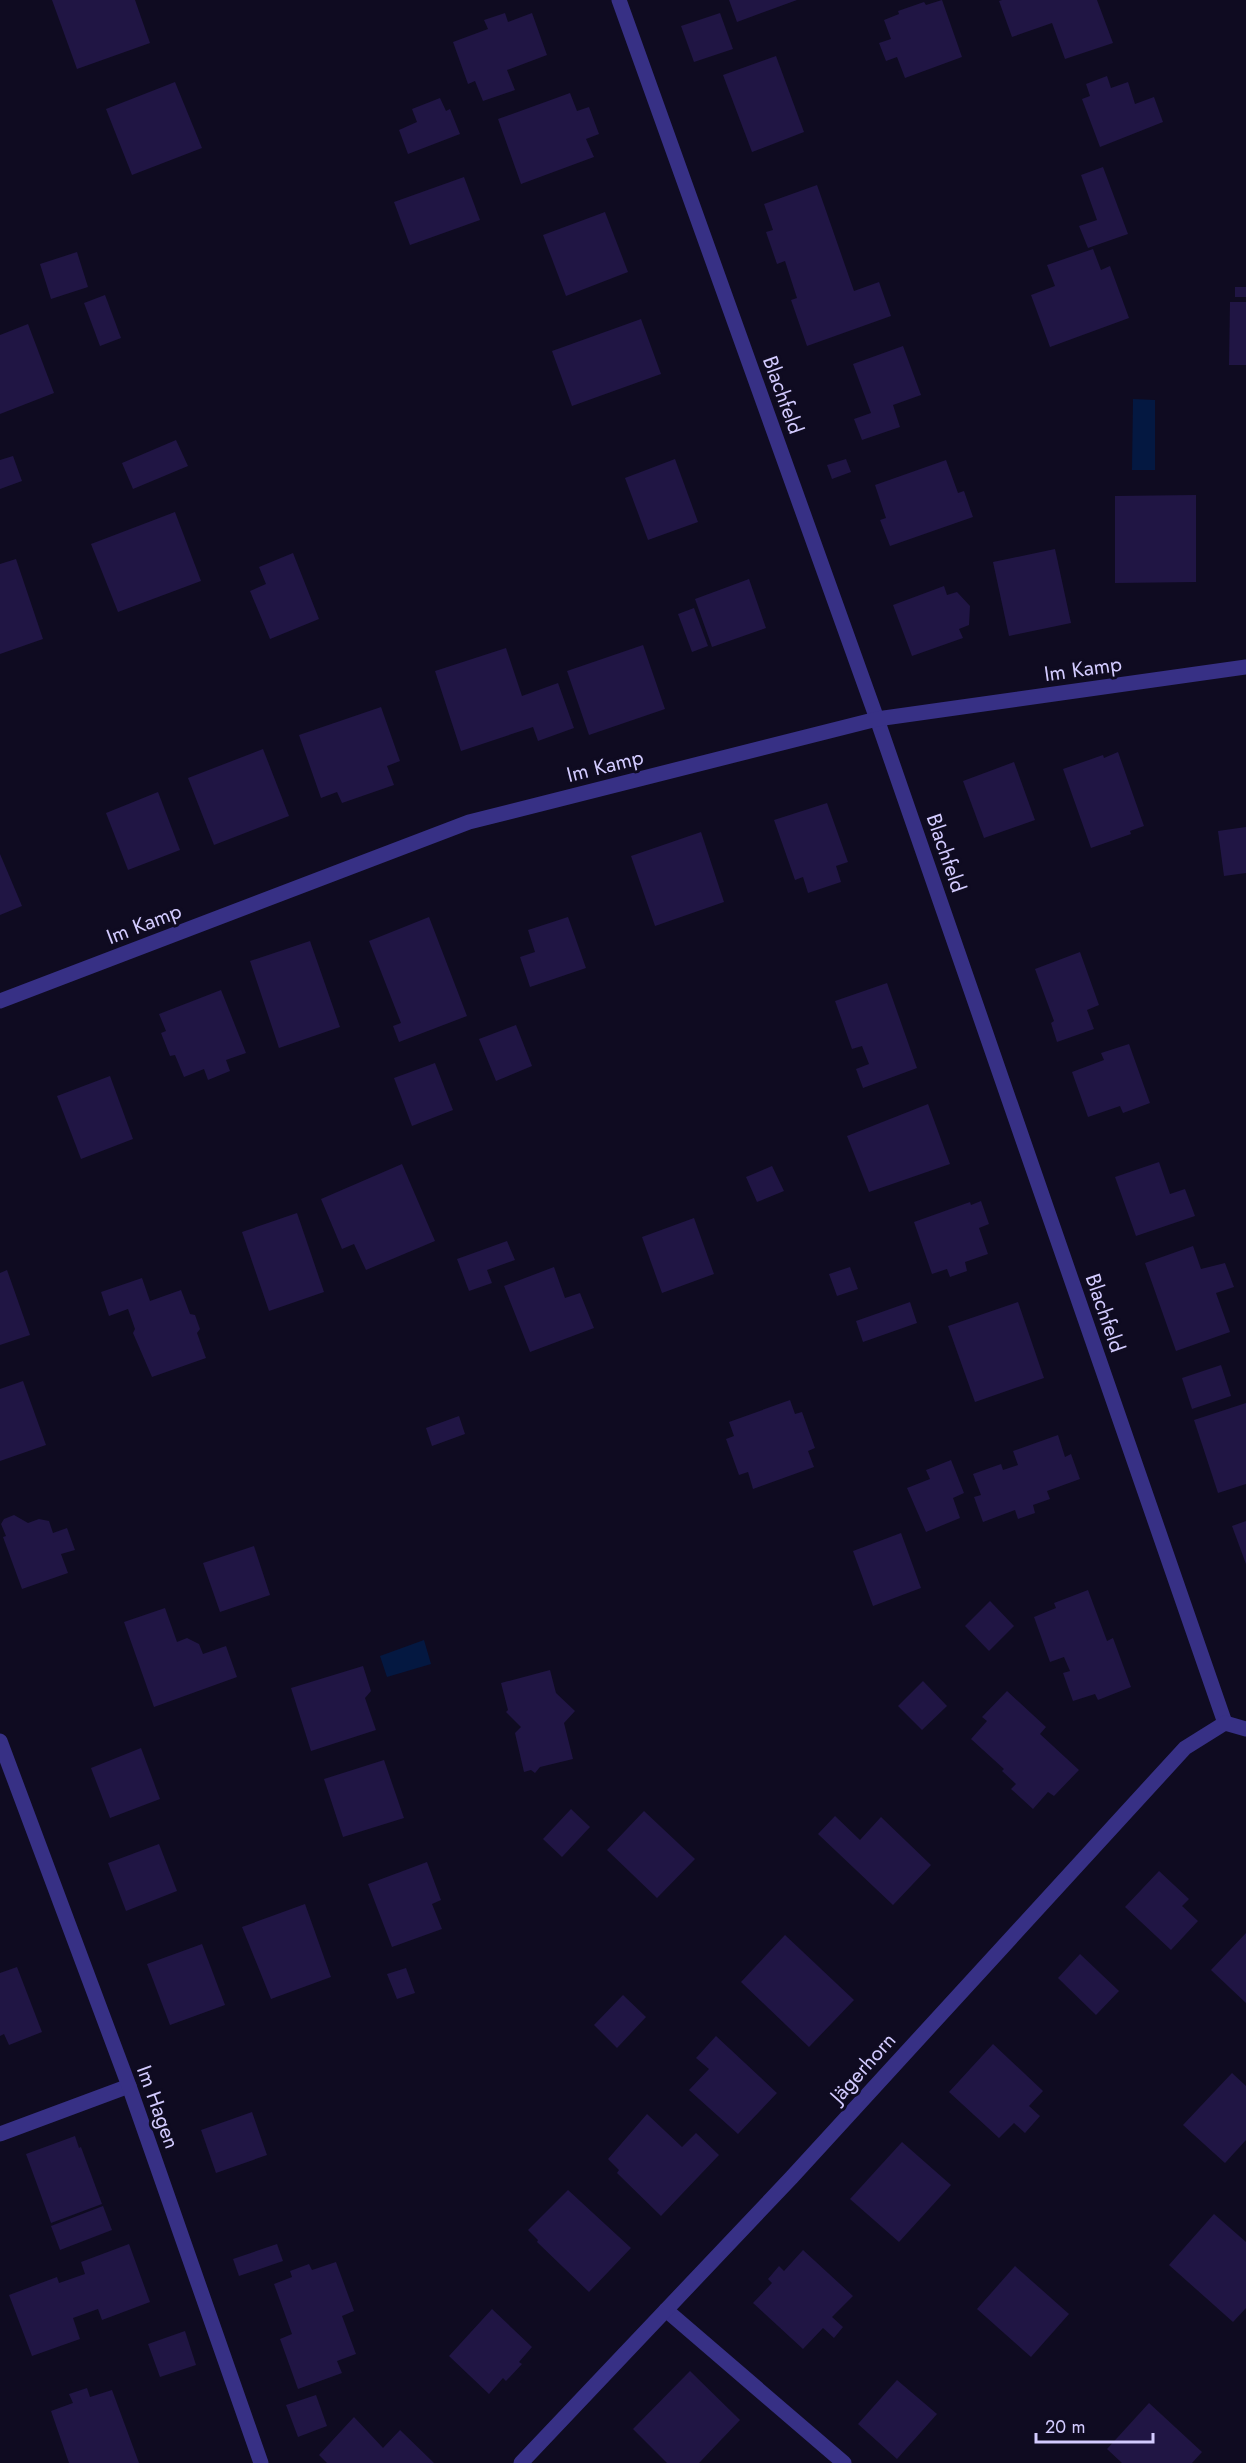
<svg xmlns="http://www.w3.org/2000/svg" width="1246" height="2463" font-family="Jost,sans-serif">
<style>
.water{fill:#041841}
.building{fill:#201544}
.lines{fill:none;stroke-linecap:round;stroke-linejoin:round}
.lane{stroke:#373085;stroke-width:15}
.street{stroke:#373085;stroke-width:15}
.labels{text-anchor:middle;stroke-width:6;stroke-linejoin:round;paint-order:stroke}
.street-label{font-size:21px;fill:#d3cbff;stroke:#0f0b21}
</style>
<rect width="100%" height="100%" fill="#0f0b21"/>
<!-- water -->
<g class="water">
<polygon points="1133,399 1155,400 1155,470 1132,470"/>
<polygon points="424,1640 431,1664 387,1677 380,1656"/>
</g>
<!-- building -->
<g class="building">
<polygon points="52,0 135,0 150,43 77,69"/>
<polygon points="729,0 797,0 737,22"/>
<polygon points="942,0 962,57 905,78 897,57 886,61 879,43 891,39 884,20 899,14 898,11 924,2 926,5"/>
<polygon points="1002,0 1097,0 1113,43 1065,59 1052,23 1012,37 999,1"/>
<polygon points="505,13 508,22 532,13 547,55 507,70 515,90 483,101 475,81 468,84 453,42 488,29 484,20"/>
<polygon points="720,13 733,49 694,62 681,26"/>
<polygon points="776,56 804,132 752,152 723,75"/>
<polygon points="1107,76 1111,88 1128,82 1135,104 1154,97 1163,122 1100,147 1082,99 1090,96 1086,84"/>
<polygon points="175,82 202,148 132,175 106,109"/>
<polygon points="570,93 577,111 589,107 599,134 586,139 594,157 521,184 498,119"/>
<polygon points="440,98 446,111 450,109 460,134 408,154 399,130 417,122 412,109"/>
<polygon points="1103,167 1128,234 1088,248 1079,226 1097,220 1081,175"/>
<polygon points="464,177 480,220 410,245 394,202"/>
<polygon points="817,185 854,291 879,282 891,316 807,346 791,300 797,298 785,261 777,264 766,232 773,230 764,204"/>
<polygon points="605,212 628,272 566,296 543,235"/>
<polygon points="1093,249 1101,270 1110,266 1129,318 1050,347 1031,295 1055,286 1047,265"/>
<polygon points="77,252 88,287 51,299 40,264"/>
<rect x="1235" y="287" width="11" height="10"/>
<polygon points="105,295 121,338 100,346 84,303"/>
<polygon points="1230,302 1246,302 1246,365 1229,365"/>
<polygon points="641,319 661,374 572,406 552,351"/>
<polygon points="28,324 54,393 0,414 0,335"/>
<polygon points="903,346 921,395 893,405 900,427 862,440 854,419 871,413 853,364"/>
<polygon points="176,440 188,466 133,489 122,463"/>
<polygon points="13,456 22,481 0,489 0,460"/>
<polygon points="675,459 698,522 648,540 625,478"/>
<polygon points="846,459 851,472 832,479 827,465"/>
<polygon points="946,460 958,493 964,491 973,517 890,546 880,520 886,518 875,485"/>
<polygon points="1196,495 1196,582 1115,583 1115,496"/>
<polygon points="175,512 201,581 118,612 91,544"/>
<polygon points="1055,549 1071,623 1009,636 993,562"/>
<polygon points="293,553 319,619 270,639 250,591 266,584 259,567"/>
<polygon points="16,559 43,639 0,654 0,564"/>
<polygon points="749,579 766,628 712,647 695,599"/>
<polygon points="944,586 947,595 957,592 970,606 969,625 959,629 963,638 912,656 893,605"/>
<polygon points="694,608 708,646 692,652 678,614"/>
<polygon points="643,645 665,709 589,735 567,671"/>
<polygon points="506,648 522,696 558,683 574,728 538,741 533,727 461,751 435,671"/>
<polygon points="381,707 400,761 387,766 394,785 342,803 337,792 321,798 299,735"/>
<polygon points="263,749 289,816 214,845 188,778"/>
<polygon points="1118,752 1144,826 1130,831 1131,834 1091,848 1063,769 1103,755 1104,758"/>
<polygon points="1014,762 1035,820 984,838 963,781"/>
<polygon points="158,792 180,850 128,870 106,813"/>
<polygon points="827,803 848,862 836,866 841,882 808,893 803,877 795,880 774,820"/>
<polygon points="1246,827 1246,873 1224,876 1218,831"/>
<polygon points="701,832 724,902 655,926 631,856"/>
<polygon points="0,854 22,906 0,915"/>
<polygon points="429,917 467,1016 399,1042 393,1026 401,1023 369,941"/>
<polygon points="568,917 586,968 530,987 520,957 535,952 528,930"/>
<polygon points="310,941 340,1027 279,1048 250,961"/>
<polygon points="1080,952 1099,1005 1087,1010 1094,1029 1057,1042 1051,1023 1054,1021 1035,969"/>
<polygon points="887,983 917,1068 863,1088 856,1069 869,1064 862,1046 852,1049 835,1001"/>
<polygon points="221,990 246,1053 226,1060 230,1071 208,1080 204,1069 184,1077 175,1055 170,1056 161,1033 166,1031 159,1014"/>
<polygon points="516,1025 532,1066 496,1081 479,1039"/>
<polygon points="1129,1044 1150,1103 1123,1113 1120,1106 1088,1117 1072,1072 1104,1060 1101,1053"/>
<polygon points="435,1063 453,1110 412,1126 394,1078"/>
<polygon points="110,1076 133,1139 81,1159 57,1096"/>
<polygon points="928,1104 950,1164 869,1192 847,1136"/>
<polygon points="1159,1162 1170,1194 1185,1189 1195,1216 1136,1236 1115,1177"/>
<polygon points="402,1164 435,1241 366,1270 354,1244 342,1249 321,1199"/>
<polygon points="772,1166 784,1191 757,1202 746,1177"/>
<polygon points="981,1201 989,1224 979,1228 988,1254 965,1262 967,1271 950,1277 947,1269 932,1274 914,1222 970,1202 971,1205"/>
<polygon points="297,1213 324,1292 269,1311 242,1232"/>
<polygon points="694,1218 714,1274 662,1293 642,1237"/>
<polygon points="507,1241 515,1260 487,1270 492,1283 469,1291 457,1259"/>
<polygon points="1193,1246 1201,1269 1225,1263 1234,1287 1216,1293 1230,1332 1176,1351 1145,1263"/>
<polygon points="554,1267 565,1298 580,1293 594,1328 530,1352 504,1286"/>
<polygon points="850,1267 858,1289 837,1296 829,1274"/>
<polygon points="7,1270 30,1335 0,1345 0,1273"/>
<polygon points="142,1278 150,1301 181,1290 190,1314 195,1315 200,1329 197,1333 206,1358 152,1377 133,1333 135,1329 128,1309 109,1316 101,1292"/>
<polygon points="910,1302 917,1323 863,1342 856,1321"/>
<polygon points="1018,1302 1044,1378 975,1402 948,1326"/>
<polygon points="1221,1365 1231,1396 1192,1409 1182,1378"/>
<polygon points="23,1381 46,1445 0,1461 0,1389"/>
<polygon points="790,1400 795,1414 802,1412 815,1448 808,1451 814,1467 753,1489 748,1472 739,1475 726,1439 734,1436 729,1422"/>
<polygon points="1246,1403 1246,1484 1218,1493 1194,1420"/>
<polygon points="459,1416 465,1434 432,1446 426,1428"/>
<polygon points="1058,1435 1065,1457 1071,1454 1080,1479 1047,1491 1050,1499 1033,1505 1035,1513 1018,1519 1015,1510 983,1522 974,1497 981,1495 973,1474 1001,1464 1003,1470 1018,1465 1013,1451"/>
<polygon points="951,1460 964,1493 953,1498 960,1518 926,1532 907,1488 930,1479 926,1470"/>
<polygon points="14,1515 28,1523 39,1519 49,1521 53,1533 67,1528 75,1550 61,1554 68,1573 22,1589 3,1537 6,1536 1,1524 4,1519"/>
<polygon points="1246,1521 1246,1564 1232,1526"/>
<polygon points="901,1533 921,1588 873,1606 853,1551"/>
<polygon points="254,1546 270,1595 220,1612 203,1563"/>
<polygon points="1088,1590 1107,1641 1113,1638 1131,1687 1098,1700 1095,1694 1073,1701 1063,1673 1070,1671 1064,1657 1050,1662 1034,1617 1056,1608 1054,1603"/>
<polygon points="990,1601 1014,1626 989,1651 965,1626"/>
<polygon points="165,1608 177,1642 187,1638 199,1644 203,1654 226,1646 237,1677 154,1707 124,1622"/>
<polygon points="363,1666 371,1691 365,1698 376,1730 311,1751 291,1688"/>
<polygon points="550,1670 556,1693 575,1711 564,1723 573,1759 540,1767 535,1773 531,1770 524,1772 515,1733 521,1727 506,1712 508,1710 501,1683"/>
<polygon points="923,1681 947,1706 922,1730 898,1706"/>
<polygon points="1007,1691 1046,1727 1040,1734 1079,1770 1054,1796 1048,1792 1033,1809 1011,1789 1016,1784 1002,1771 1004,1769 971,1739 987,1721 982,1717"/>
<polygon points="141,1748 160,1799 110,1818 91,1768"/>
<polygon points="384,1760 404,1818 343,1837 324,1779"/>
<polygon points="571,1809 590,1827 562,1857 543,1839"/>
<polygon points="644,1811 695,1859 657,1898 607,1850"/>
<polygon points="835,1816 860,1840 881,1817 931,1865 893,1905 818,1834"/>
<polygon points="159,1844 177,1891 126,1911 108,1863"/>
<polygon points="427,1862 441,1900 432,1904 442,1929 392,1947 368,1884"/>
<polygon points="1159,1871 1189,1899 1182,1906 1198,1921 1171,1950 1125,1907"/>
<polygon points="305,1904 331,1977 271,1999 242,1927"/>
<polygon points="1246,1933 1246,2003 1211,1970"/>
<polygon points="785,1935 854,2000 809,2047 741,1982"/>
<polygon points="202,1944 225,2005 170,2025 147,1964"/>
<polygon points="1080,1954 1119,1991 1096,2015 1058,1978"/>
<polygon points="17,1967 42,2032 9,2045 4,2034 0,2036 0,1973"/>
<polygon points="406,1968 415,1993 397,1999 387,1974"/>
<polygon points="623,1995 646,2017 617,2048 594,2025"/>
<polygon points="716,2036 777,2093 738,2134 689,2090 709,2069 696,2058"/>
<polygon points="993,2044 1043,2091 1029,2106 1040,2116 1025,2133 1014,2123 999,2138 949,2092"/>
<polygon points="1232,2073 1246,2086 1246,2140 1225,2163 1183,2125"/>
<polygon points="252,2112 267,2155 216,2173 201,2130"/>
<polygon points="647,2114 682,2147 696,2133 719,2155 661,2216 617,2173 619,2170 608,2159"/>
<polygon points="75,2136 79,2148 81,2147 102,2204 51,2223 26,2154"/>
<polygon points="902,2142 951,2185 899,2242 850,2199"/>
<polygon points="568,2190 631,2248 589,2292 537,2242 538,2240 528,2230"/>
<polygon points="103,2206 112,2230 60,2250 51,2226"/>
<polygon points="1214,2214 1246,2242 1246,2308 1233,2322 1169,2265"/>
<polygon points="129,2244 150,2302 102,2320 98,2309 73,2318 80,2339 32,2356 9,2295 57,2277 59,2283 85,2274 81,2262"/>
<polygon points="277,2244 283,2261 239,2276 233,2259"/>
<polygon points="803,2250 853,2296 832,2317 843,2327 834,2338 823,2328 803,2349 753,2303 772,2283 768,2279 779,2266 784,2271"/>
<polygon points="336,2262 354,2311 342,2316 356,2354 337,2361 342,2373 298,2389 280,2339 292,2334 274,2284 292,2277 290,2271 309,2264 312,2270"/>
<polygon points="1015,2266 1069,2314 1031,2357 977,2309"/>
<polygon points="492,2309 532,2347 519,2362 522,2364 506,2381 503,2378 489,2394 449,2356"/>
<polygon points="185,2331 196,2365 160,2377 148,2344"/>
<polygon points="690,2371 740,2420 699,2463 667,2463 633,2429"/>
<polygon points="897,2380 937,2414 897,2459 858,2424"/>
<polygon points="87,2388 90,2397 112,2390 139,2463 69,2463 51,2411 73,2403 69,2394"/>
<polygon points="316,2395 327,2426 298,2437 286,2405"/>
<polygon points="1149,2403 1202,2452 1192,2463 1122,2463 1107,2449"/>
<polygon points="354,2417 383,2448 400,2430 434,2463 327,2463 319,2455"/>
</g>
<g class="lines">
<!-- lane -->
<g class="lane">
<polyline points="0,2134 129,2086"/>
<polyline points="666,2310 844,2463"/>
</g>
<!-- street -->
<g class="street">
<polyline points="619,0 877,719 1225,1723"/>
<polyline points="0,1001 469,822 877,719 1246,667"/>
<polyline points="0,1741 129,2086 261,2463"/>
<polyline points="521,2463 792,2177 1185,1748 1225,1723 1246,1729"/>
</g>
</g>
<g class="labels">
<!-- street labels -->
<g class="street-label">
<text transform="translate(783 395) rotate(70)" y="7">Blachfeld</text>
<text transform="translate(1083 669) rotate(-8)" y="7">Im Kamp</text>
<text transform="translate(605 766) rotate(-14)" y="7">Im Kamp</text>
<text transform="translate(946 853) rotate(71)" y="7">Blachfeld</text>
<text transform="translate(144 924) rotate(-21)" y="7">Im Kamp</text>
<text transform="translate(1105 1313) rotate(71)" y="7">Blachfeld</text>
<text transform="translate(863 2068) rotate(-48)" y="7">Jägerhorn</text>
<text transform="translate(158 2107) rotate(70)" y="7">Im Hagen</text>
</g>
</g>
<!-- scale -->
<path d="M1036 2433v9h117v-9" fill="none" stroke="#d3cbff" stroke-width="3"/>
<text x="1045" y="2433" font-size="18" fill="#d3cbff" stroke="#0f0b21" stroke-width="4.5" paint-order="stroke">20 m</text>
</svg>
